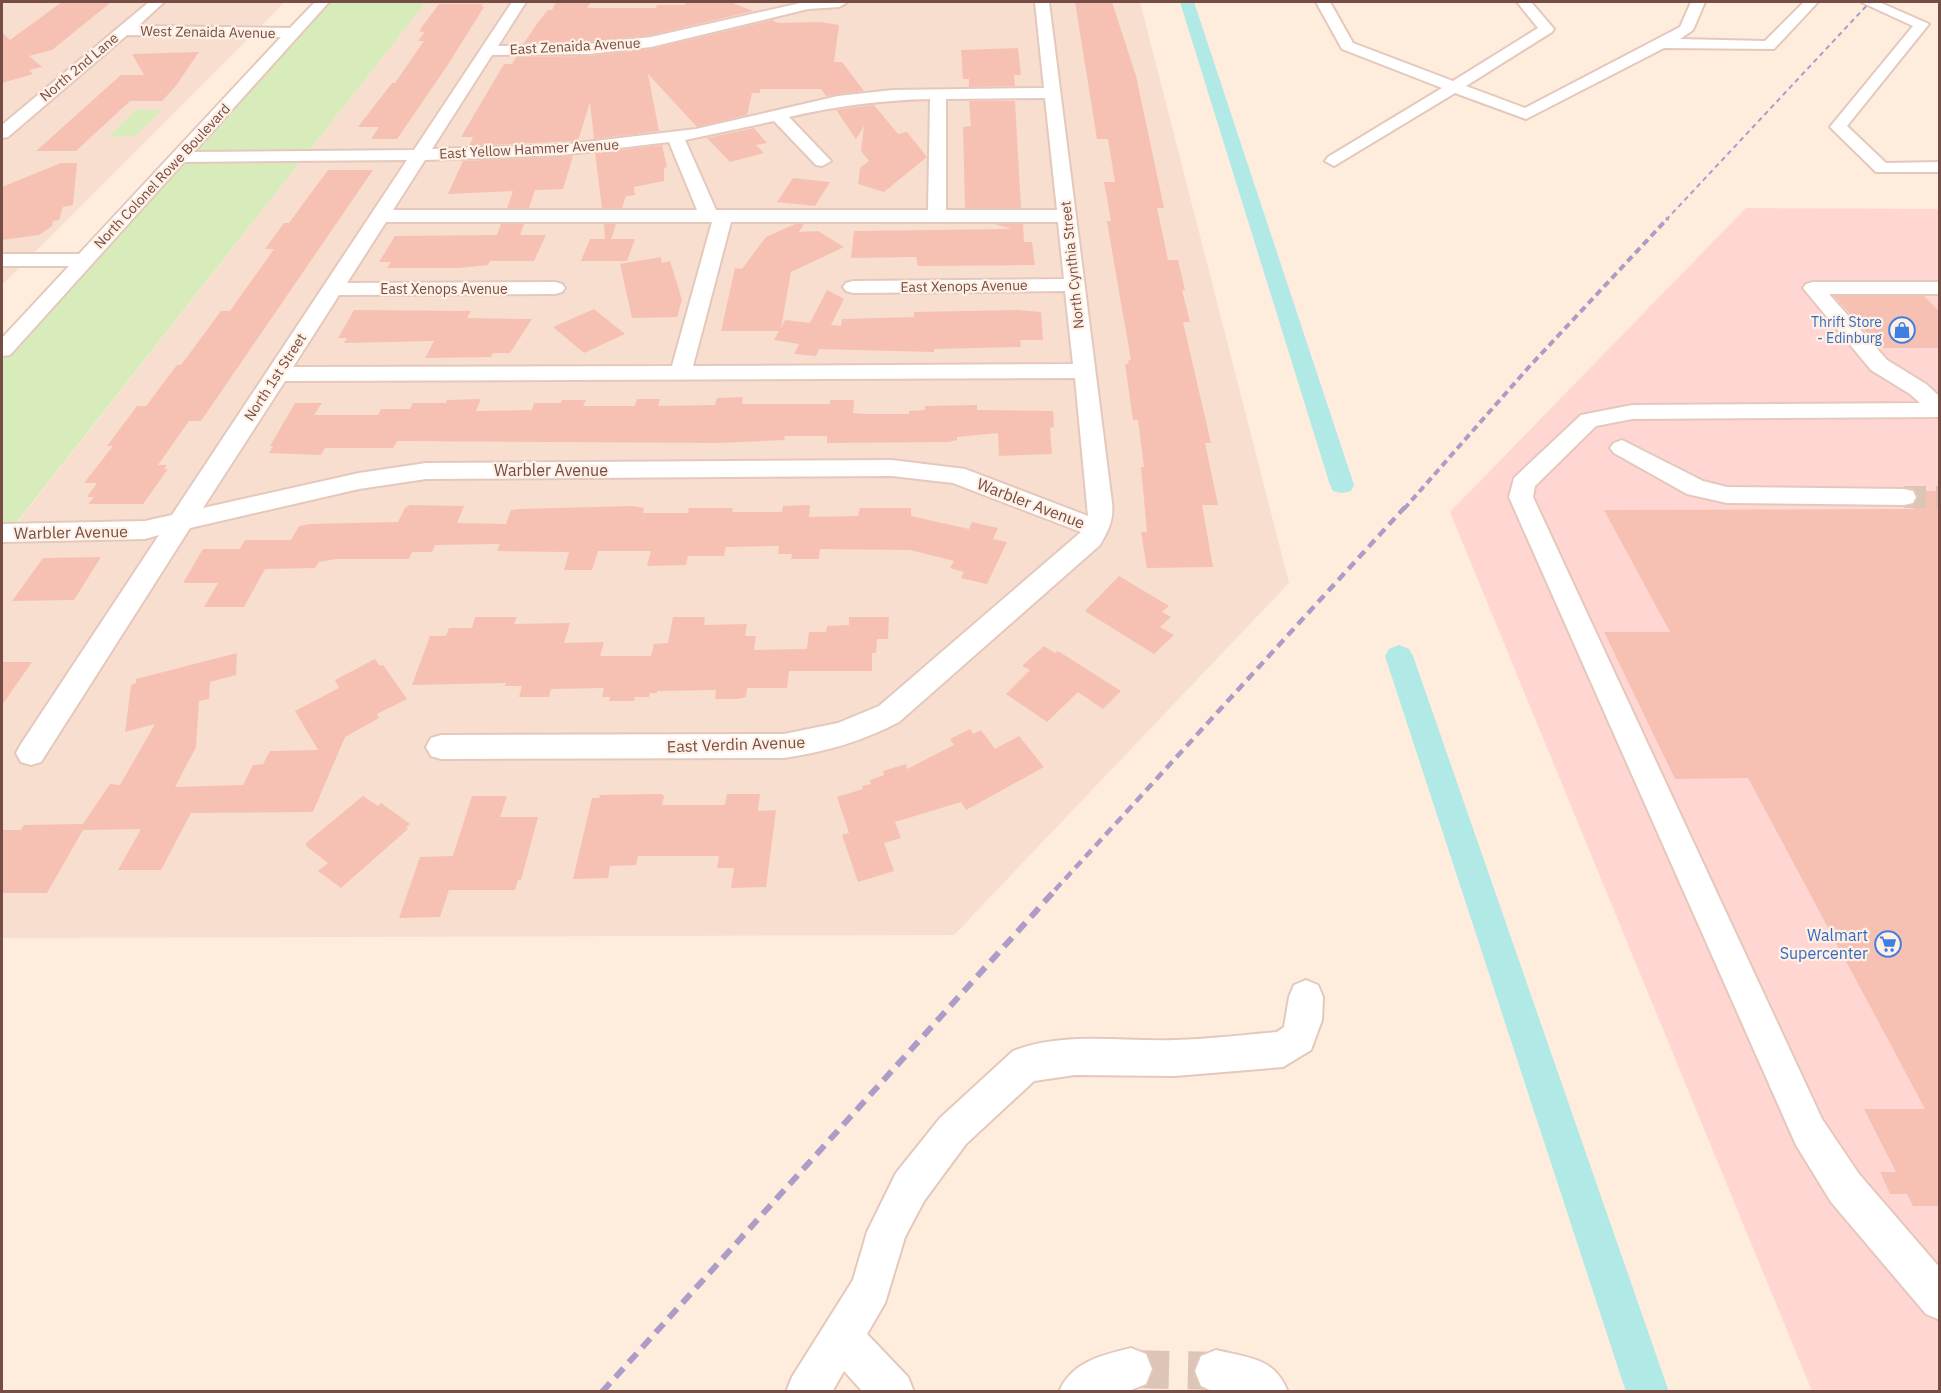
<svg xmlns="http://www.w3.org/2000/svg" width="1941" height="1393" font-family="'IBM Plex Sans',sans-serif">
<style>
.residential{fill:#f8dece}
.commercial{fill:#ffd6d1}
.green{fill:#d8ecbb}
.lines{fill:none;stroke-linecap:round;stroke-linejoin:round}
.canal{fill:#b1e9e7;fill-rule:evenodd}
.building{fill:#f6c1b3}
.minor-tunnel-far1{stroke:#dcc4b7;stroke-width:22;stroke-dasharray:22 10;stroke-linecap:butt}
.minor-tunnel{stroke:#dcc4b7;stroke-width:38;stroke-dasharray:38 19;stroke-linecap:butt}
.minor-casing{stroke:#e5c8bc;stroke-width:4}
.minor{fill:#fff;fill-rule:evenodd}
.rail-far3{stroke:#ac9cc7;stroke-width:2;stroke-dasharray:5 4;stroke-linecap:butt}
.rail-far2{stroke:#ac9cc7;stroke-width:4;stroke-dasharray:7 4.5;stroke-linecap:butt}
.rail-far1{stroke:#ac9cc7;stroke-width:4.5;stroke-dasharray:9 6;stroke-linecap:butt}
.rail{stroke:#ac9cc7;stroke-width:6;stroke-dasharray:12 8;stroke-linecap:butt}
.labels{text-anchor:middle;stroke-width:4.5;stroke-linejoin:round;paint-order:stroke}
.far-street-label{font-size:14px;fill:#764d44;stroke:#fff0e6}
.far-shop-label{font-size:14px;fill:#366cbe;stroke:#fff0e6;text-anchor:end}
.street-label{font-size:16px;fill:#764d44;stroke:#fff0e6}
.shop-label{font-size:16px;fill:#366cbe;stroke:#fff0e6;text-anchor:end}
</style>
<rect width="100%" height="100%" fill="#feecdd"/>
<!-- residential -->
<g class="residential">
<polygon points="2,2 285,2 2,285"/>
<polygon points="426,2 1140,2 1289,583 954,935 2,938 2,542"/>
</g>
<!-- commercial -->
<polygon class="commercial" points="1746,208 1939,209 1939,1391 1812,1391 1450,512"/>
<!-- green -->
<g class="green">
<polygon points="329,2 426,2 2,541 2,355"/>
<polygon points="136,110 162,110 135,136 108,137"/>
</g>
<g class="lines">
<!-- canal -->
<g class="canal">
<polygon points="1180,2 1194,2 1354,485 1351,491 1342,493 1333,491 1330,485"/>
<polygon points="1399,645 1409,649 1413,656 1669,1392 1626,1392 1385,656 1389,649"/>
</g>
</g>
<!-- building -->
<g class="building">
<polygon points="62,2 110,3 52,50 29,56 42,67 29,70 33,74 2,83 2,32 10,40"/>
<polygon points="556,2 591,2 587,8 656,8 657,5 685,5 686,2 730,2 753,11 651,35 588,42 524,43 539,21 548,10 552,10"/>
<polygon points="1075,2 1112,2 1136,76 1164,208 1157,208 1168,260 1178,260 1185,290 1182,290 1190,322 1183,322 1211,443 1205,443 1218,505 1202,505 1213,567 1147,568 1141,532 1147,532 1141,467 1144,467 1138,420 1133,420 1125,364 1129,364 1128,360 1131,360 1112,251 1107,221 1111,221 1104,182 1115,182 1108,139 1097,139"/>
<polygon points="439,4 483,4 481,6 484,7 447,66 397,139 371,139 379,127 358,127 392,83 395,83 424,41 418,41 425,32 420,32 421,28"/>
<polygon points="772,20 778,23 820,22 839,25 834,62 842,62 864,91 826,96 821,89 760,89 760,93 752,93 747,115 697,127 648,74 659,131 594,139 590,102 578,141 469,146 473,137 461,137 504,64 512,64 516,57 588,56 651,49"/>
<polygon points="1018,48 1021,75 1014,75 1015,86 969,87 969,79 963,79 961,50"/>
<polygon points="199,52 175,87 162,101 130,101 76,151 36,151 121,75 144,75 132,54"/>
<polygon points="969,101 1015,101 1021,208 965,208 963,127 971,126"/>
<polygon points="874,105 898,134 907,132 927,157 884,192 858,184 860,168 869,161 861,151 864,126 856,139 836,110"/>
<polygon points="754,128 767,143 756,145 764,153 730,162 707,138"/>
<polygon points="662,145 667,167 664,168 664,181 634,187 635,195 626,196 622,208 602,208 595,153"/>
<polygon points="573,156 563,189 535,190 529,208 507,208 513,191 448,194 463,161"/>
<polygon points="61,163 77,163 73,205 63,207 59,220 53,221 52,226 39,235 2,240 2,187"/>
<polygon points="328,170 373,170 201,421 189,421 158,465 167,465 164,469 168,469 143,504 88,504 94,497 87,497 97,483 84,483 113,446 107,446 137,406 146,406 177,365 181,365 221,311 230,311 274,249 265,249 284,223 289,223"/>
<polygon points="793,178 830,182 815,206 777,202"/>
<polygon points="501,224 524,224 520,235 546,235 534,261 490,261 488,265 459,268 387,268 391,262 379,262 395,236 497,235"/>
<polygon points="604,224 616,224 611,239 635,239 627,261 581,261 590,239 605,239"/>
<polygon points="795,224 804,224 799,232 818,231 844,247 791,272 781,328 785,320 810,323 827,290 844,299 831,325 841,326 842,319 914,317 914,312 1017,310 1041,312 1043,340 1020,340 1021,347 934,349 934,352 819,349 816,356 794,354 799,344 774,340 779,331 721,331 735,268 742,269 766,237"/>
<polygon points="995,224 1023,224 1024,242 1032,242 1035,265 918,266 916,257 851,258 854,231 1011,229"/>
<polygon points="661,257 662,263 670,261 682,300 677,317 632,318 620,264"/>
<polygon points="1834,296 1924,296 1940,312 1940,348 1881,348"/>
<polygon points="594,309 625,334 584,353 553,327"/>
<polygon points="354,310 471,311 467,318 532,319 510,353 493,353 491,357 425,358 434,341 344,343 347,338 338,338"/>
<polygon points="743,397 742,404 830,404 830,400 854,400 853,413 865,414 909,414 909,411 925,410 925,406 977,405 977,410 1053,411 1054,427 1050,428 1052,454 999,456 998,433 957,437 957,440 949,442 827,443 827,436 785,436 784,440 719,443 397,441 393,448 325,448 321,455 269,453 273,446 270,446 295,403 322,403 314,415 378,415 381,409 410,409 413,403 446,403 447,400 481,399 476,411 532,410 534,403 561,403 562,400 586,400 583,406 635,406 637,399 660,399 658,406 715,405 717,398"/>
<polygon points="1915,491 1940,491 1940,1206 1913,1206 1907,1194 1890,1194 1880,1172 1896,1172 1864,1109 1925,1109 1748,778 1675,779 1604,632 1670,632 1604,510 1914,509 1912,506 1918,498"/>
<polygon points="410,505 464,506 457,523 506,524 511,510 519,509 633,506 644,508 643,513 688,513 689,508 733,508 732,512 782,512 783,506 810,505 809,517 858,516 860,508 911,508 911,516 969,529 972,522 998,528 993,539 1007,542 987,584 961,578 964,572 950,568 954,561 910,550 820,549 819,559 791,559 792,554 778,554 779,546 726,547 724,556 688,556 686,565 647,566 651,551 598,551 592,570 564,570 569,552 497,551 500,544 435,545 432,552 412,552 409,559 336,559 319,562 315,568 265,569 244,607 204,607 218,583 183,583 203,549 240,549 245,540 291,540 299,526 310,524 398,522 405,508"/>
<polygon points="101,557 74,600 12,601 43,558"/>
<polygon points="1119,576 1169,606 1162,612 1171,617 1160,627 1174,635 1154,654 1085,611"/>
<polygon points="475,617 517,617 514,624 570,623 564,643 604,642 600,656 651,656 654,644 668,643 673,617 705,617 704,625 747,624 745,636 756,636 754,650 807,649 809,632 826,632 827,626 849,625 849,617 889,617 888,639 877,639 876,653 872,653 872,671 789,671 787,688 747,688 746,697 738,699 715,699 716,690 657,691 657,693 650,693 649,697 635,697 634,701 609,701 610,697 602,697 604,688 551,689 549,697 519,697 522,686 505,686 506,683 412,685 430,636 446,636 449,628 472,628"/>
<polygon points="1044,646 1055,653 1058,651 1121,691 1103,709 1078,692 1047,722 1006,694 1030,670 1022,666"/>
<polygon points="237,653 236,675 210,682 209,699 199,701 196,747 175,787 243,785 253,765 263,764 270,751 318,750 295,711 339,688 335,680 375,659 380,666 383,665 407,699 377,714 379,718 345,737 313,812 191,813 161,870 118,870 141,829 83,830 47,893 2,893 2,830 21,830 24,825 83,824 110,784 120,785 155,724 125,732 131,685 136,683 136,679"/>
<polygon points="2,662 32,662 2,705"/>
<polygon points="970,729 973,734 981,730 995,749 1019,736 1044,767 966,810 961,802 895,822 901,838 884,843 894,871 858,882 842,835 849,833 837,797 863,789 862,786 871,784 870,780 884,775 883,771 906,764 907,769 954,745 950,739"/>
<polygon points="661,794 664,796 662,805 725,805 727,794 760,794 758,811 776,810 766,887 731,888 734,868 717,868 719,856 638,856 636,865 610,866 608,878 573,879 592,798 599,798 600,795"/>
<polygon points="363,796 378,806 381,803 410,824 406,827 408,829 341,888 318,871 328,863 307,847 306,843"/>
<polygon points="472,796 507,796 500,817 538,817 521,880 518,880 515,890 449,890 440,917 399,918 420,857 453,856"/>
</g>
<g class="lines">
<!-- minor-tunnel-far1 -->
<polyline class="minor-tunnel-far1" points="1904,497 1940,497"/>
<!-- minor-tunnel -->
<polyline class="minor-tunnel" points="1131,1369 1216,1371"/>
<!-- minor casing -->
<g class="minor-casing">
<g id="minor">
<path d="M149 2H164L138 26 290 28 315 2H329L194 152 414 150 512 2H526L498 46 588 44 651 37 805 2 846 3 839 7 808 9 651 47 588 54 492 55 432 149 561 145 696 129 838 96 893 90 1044 88 1035 2H1049L1112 503C1114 520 1108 531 1100 545L899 722C863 741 825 752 784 758L441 759 431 756 426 747 431 738 441 735 784 734 838 723 879 706 1081 532 953 483 892 476 426 479 359 489 190 528 41 762 31 765 21 762 16 753 21 744 159 535 145 539 2 542V524L145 521 172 515 407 160 184 162 10 355 2 356V338L69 266H2V254H79L281 37 127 35 8 137 2 138V125ZM1045 98 1057 210H946V99ZM930 99 928 210H716L685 140 774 121 816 165 822 166 831 161 789 117C836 106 882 100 930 99ZM669 142 697 210H393L425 160 561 155ZM386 222H712L672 366 293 367 339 295 555 294 562 292 565 288 562 284 555 282 347 283ZM731 222H1058L1064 279 853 281 846 283 843 287 846 291 853 293 1065 291 1073 364 693 366ZM1075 378 1088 516 965 469 892 460 426 463 359 473 203 508 285 381Z"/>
<polygon points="1316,2 1330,2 1353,43 1453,81 1538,28 1517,2 1531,2 1554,29 1552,32 1466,86 1525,108 1680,27 1691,2 1705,2 1693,30 1680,39 1765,41 1804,2 1818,2 1774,49 1664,48 1526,119 1455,93 1334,166 1325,161 1328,157 1442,88 1342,49"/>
<polygon points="1861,2 1879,2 1929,24 1847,126 1886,163 1940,162 1940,172 1876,172 1830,127 1913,26"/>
<polygon points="1813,282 1940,282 1940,294 1829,294 1887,360 1926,384 1940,397 1940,417 1632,419 1596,426 1535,486 1533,497 1822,1119 1859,1174 1940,1268 1940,1320 1926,1314 1831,1202 1796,1145 1509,497 1514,478 1581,415 1632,405 1920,403 1910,394 1871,370 1803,288 1806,284"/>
<polygon points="1622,440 1703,481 1727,487 1904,489 1913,491 1916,497 1913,503 1904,505 1727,503 1687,494 1614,453 1610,448 1614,443"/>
<path d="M1306 980 1318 985 1323 997 1322 1020 1311 1050 1283 1067 1175 1076 1075 1075 1034 1081 966 1144 924 1201 905 1237 885 1303 867 1334 908 1377 914 1392H863L844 1371 832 1392H786L792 1377 853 1280 867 1232 896 1173 940 1118 1013 1051C1063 1031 1122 1042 1175 1040 1209 1039 1243 1035 1277 1032L1284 1027 1289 997 1294 985Z"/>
<path d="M1131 1348 1146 1354 1152 1369 1146 1384 1126 1392H1059C1071 1362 1102 1355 1131 1348Z"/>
<path d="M1216 1350C1249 1358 1274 1357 1288 1392H1214L1201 1386 1195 1371 1201 1356Z"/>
</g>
</g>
<!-- minor -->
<use href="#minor" class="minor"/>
<!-- rail-far3 -->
<polyline class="rail-far3" points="1666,220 1870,2"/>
<!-- rail-far2 -->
<polyline class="rail-far2" points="1404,509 1528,368 1668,218"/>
<!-- rail-far1 -->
<polyline class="rail-far1" points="1055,890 1405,507"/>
<!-- rail -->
<polyline class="rail" points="602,1392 1056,889"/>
</g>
<!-- icons -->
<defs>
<g id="shop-ring" transform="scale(1.35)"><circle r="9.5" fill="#fff0e6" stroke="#3f7fe0" stroke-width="1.5"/><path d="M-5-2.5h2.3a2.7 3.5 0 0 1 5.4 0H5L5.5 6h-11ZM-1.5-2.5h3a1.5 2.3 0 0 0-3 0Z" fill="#3f7fe0"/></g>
<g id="supermarket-ring" transform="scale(1.35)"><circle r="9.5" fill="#fff0e6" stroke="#3f7fe0" stroke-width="1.5"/><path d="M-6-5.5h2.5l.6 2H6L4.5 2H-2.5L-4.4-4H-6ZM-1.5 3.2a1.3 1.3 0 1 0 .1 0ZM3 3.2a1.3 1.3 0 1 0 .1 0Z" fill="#3f7fe0"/></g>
</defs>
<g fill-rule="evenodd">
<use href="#shop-ring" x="1902" y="330"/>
<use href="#supermarket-ring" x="1888" y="944"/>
</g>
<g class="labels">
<!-- far-street labels -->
<g class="far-street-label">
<text transform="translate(208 32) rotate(1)" y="5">West Zenaida Avenue</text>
<text transform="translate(575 46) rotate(-3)" y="5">East Zenaida Avenue</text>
<text transform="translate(79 67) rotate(-40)" y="5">North 2nd Lane</text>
<text transform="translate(529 149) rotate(-3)" y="5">East Yellow Hammer Avenue</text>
<text transform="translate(162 176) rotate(-47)" y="5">North Colonel Rowe Boulevard</text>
<text transform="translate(1072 265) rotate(-96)" y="5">North Cynthia Street</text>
<text transform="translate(964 286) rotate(-1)" y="5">East Xenops Avenue</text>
<text x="444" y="294">East Xenops Avenue</text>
<text transform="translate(275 377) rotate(-57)" y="5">North 1st Street</text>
</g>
<!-- far-shop labels -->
<g class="far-shop-label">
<text x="1882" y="327">Thrift Store<tspan x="1882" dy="16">- Edinburg</tspan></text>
</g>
<!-- street labels -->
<g class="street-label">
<text x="551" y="476">Warbler Avenue</text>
<text transform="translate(1031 503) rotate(21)" y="6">Warbler Avenue</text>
<text transform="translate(71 532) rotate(-1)" y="6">Warbler Avenue</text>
<text transform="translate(736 744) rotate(-2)" y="6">East Verdin Avenue</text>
</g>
<!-- shop labels -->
<g class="shop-label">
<text x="1868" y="941">Walmart<tspan x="1868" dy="18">Supercenter</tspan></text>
</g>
</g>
<!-- border -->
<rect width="1941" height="1393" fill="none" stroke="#764d44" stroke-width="6"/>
</svg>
